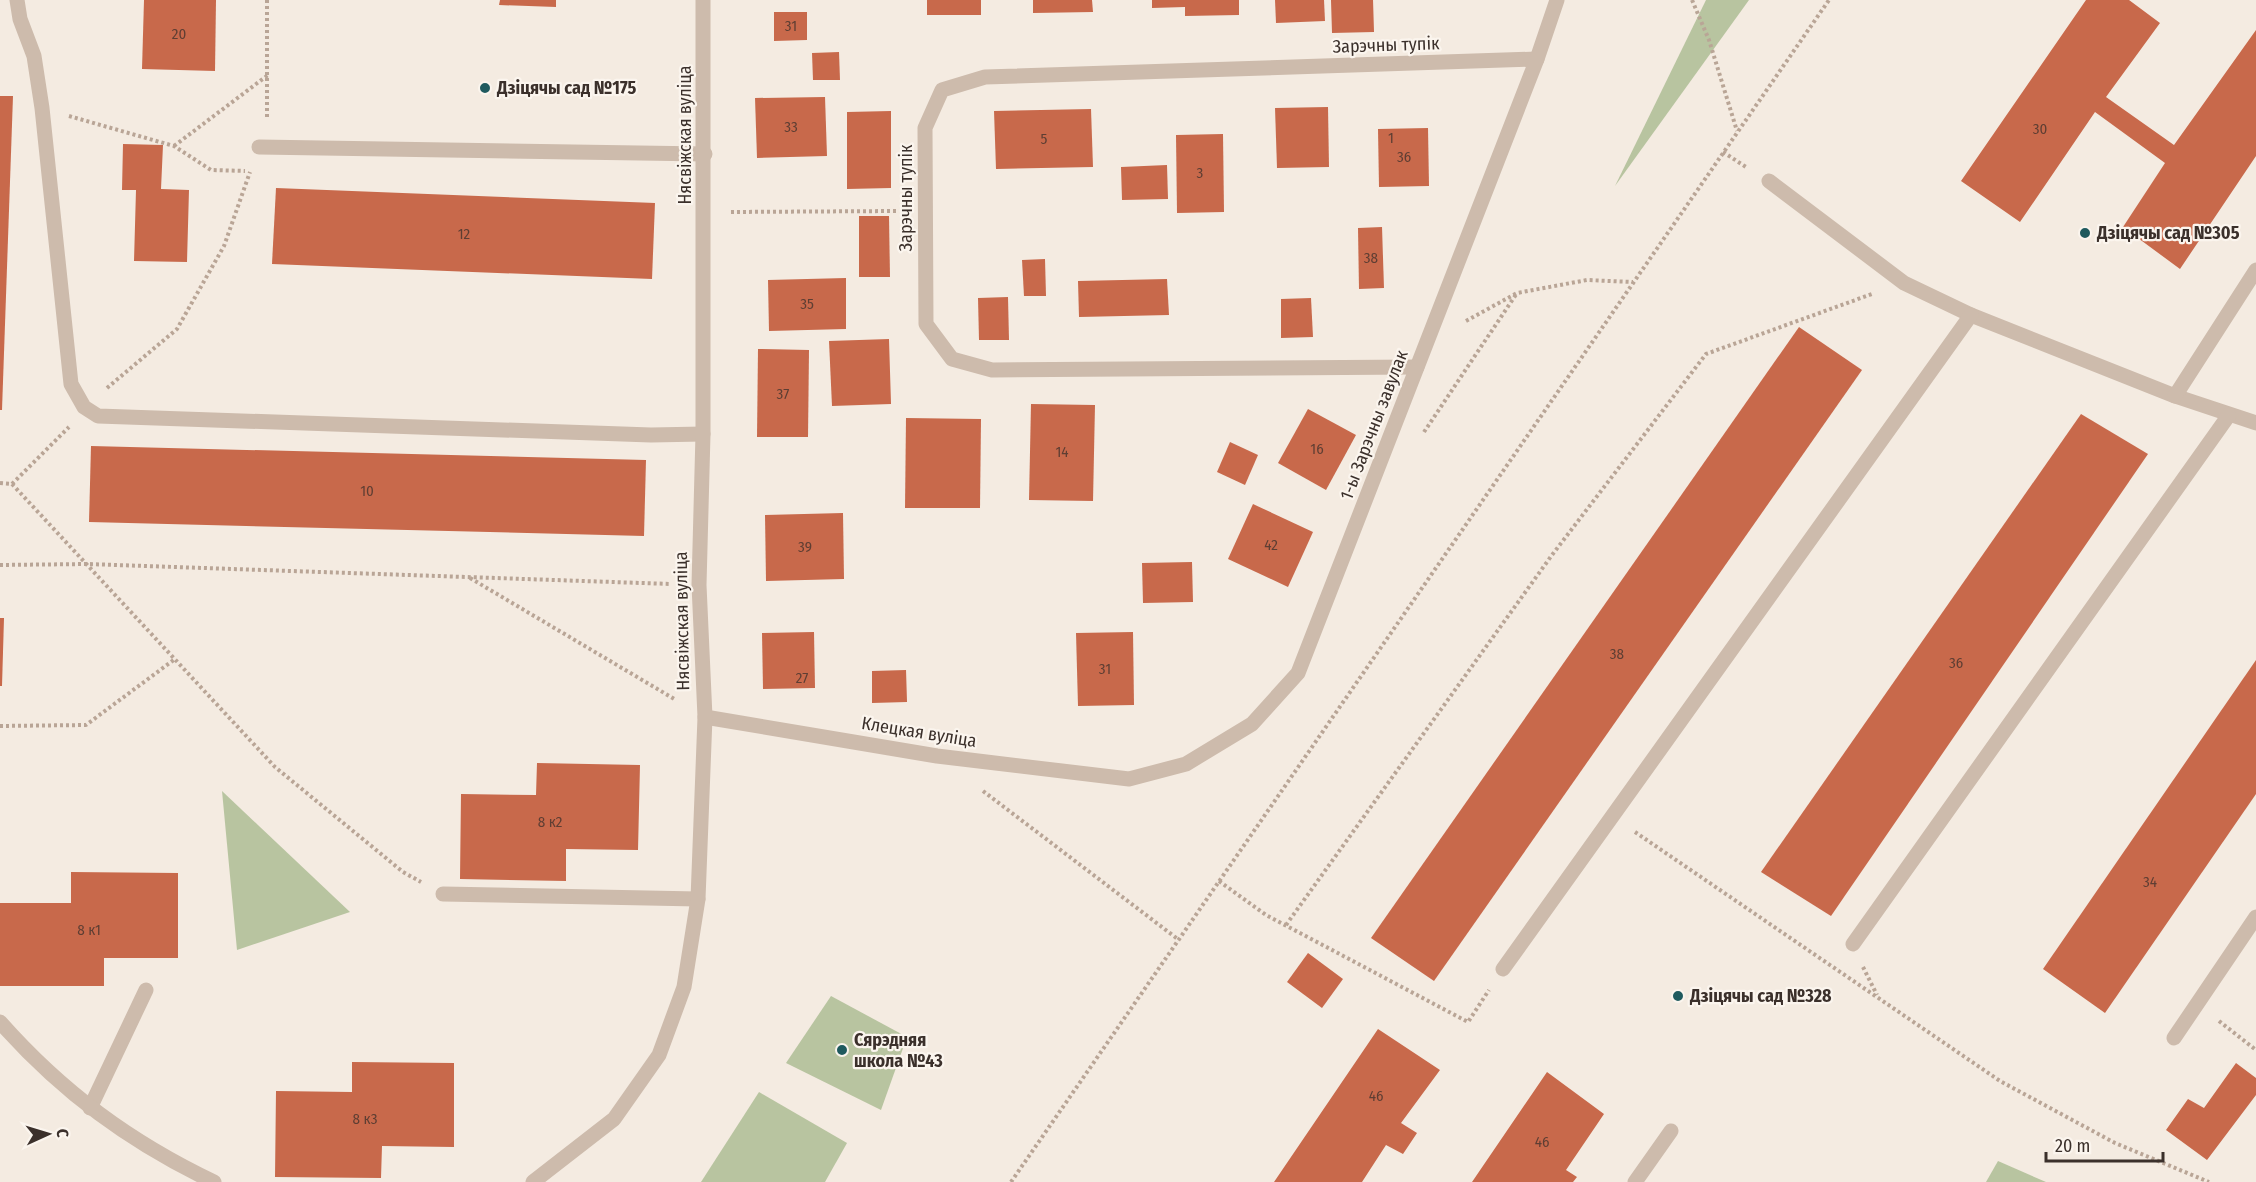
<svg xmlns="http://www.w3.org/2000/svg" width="2256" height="1182" font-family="'Fira Sans Condensed',sans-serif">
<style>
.green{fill:#b8c4a0}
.building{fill:#c8694b}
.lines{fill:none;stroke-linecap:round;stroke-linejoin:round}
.path{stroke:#b9a596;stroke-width:4;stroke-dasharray:3 3;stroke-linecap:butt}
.service{stroke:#cdbbac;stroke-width:15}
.minor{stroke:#cdbbac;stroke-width:15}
.poi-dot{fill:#1f5a5e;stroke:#fbf5ee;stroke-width:2}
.labels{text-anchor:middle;stroke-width:4.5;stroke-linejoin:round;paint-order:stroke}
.number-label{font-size:15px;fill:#5e3e33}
.street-label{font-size:18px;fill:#3b302b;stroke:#fbf5ee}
.poi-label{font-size:18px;font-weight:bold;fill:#3b302b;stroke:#fbf5ee;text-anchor:start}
</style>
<rect width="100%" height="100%" fill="#f4ebe1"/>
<!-- green -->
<g class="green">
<polygon points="1706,0 1749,0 1615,186"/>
<polygon points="222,791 350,912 237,950"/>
<polygon points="831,996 907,1037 881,1110 786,1063"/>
<polygon points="759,1092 847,1143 825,1182 701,1182"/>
<polygon points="1998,1161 2046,1182 1986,1182"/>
</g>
<!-- building -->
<g class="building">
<polygon points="144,0 216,0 215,71 142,69"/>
<polygon points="500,0 556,0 556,7 499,5"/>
<rect x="927" y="0" width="54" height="15"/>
<polygon points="1033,0 1092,0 1093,12 1033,13"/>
<polygon points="1152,0 1239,0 1239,15 1185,16 1185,7 1152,8"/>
<polygon points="1275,0 1324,0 1325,21 1276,23"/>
<polygon points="1331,0 1373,0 1374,32 1332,33"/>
<polygon points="2086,0 2129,0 2160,23 2106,97 2174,145 2256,30 2256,156 2180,269 2123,227 2165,163 2095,112 2020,222 1961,181"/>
<polygon points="774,12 807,12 807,40 774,41"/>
<polygon points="839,52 840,80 813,80 812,53"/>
<polygon points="0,96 13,96 2,410 0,410"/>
<polygon points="825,97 827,156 757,158 755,98"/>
<polygon points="1328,107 1329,167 1277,168 1275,108"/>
<polygon points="1091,109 1093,167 996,169 994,111"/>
<polygon points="891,111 891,188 847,189 847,112"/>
<polygon points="1428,128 1429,186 1379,187 1378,129"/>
<polygon points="1223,134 1224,212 1177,213 1176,135"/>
<polygon points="123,144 163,145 161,189 189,190 187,262 134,261 136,190 122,190"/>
<polygon points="1167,165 1168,199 1122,200 1121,167"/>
<polygon points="276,188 655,203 652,279 272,264"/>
<polygon points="859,216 889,216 890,277 859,277"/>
<polygon points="1382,227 1384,288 1359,289 1358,228"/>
<polygon points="1045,259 1046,296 1024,296 1022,260"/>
<polygon points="846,278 846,329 769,331 768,280"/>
<polygon points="1167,279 1169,315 1079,317 1078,281"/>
<polygon points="1008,297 1009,340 979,340 978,298"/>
<polygon points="1311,298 1313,337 1281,338 1281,299"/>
<polygon points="1799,327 1862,370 1434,981 1371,938"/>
<polygon points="889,339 891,404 832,406 829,341"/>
<polygon points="758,349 809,350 808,437 757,437"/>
<polygon points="1031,404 1095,405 1093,501 1029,500"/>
<polygon points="1308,409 1356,435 1326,490 1278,463"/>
<polygon points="2081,414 2148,454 1831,916 1761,872"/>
<polygon points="906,418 981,419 980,508 905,508"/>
<polygon points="1230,442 1258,455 1245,485 1217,472"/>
<polygon points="91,446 646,460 644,536 89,522"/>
<polygon points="1253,504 1313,532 1288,587 1228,559"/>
<polygon points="843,513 844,579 766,581 765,515"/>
<polygon points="1192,562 1193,602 1143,603 1142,563"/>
<polygon points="0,618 4,618 2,686 0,686"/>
<polygon points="814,632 815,688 763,689 762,633"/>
<polygon points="1133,632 1134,705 1078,706 1076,633"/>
<polygon points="2256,660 2256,794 2105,1013 2043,969"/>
<polygon points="906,670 907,702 872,703 872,671"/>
<polygon points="537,763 640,765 638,850 566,849 566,881 460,879 461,794 536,795"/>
<polygon points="71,872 178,873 178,958 104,958 104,986 0,986 0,903 71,903"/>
<polygon points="1308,953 1343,979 1322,1008 1287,982"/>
<polygon points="1378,1029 1440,1070 1401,1123 1417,1133 1403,1154 1386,1145 1362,1182 1274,1182"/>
<polygon points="352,1062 454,1063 454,1147 382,1146 381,1178 275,1177 276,1091 352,1092"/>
<polygon points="2236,1063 2256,1078 2256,1095 2207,1160 2166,1130 2188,1099 2204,1108"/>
<polygon points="1547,1072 1604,1114 1566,1170 1577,1177 1573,1182 1472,1182"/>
</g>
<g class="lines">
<!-- path -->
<g class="path">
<polyline points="267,0 267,119"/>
<polyline points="1692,0 1709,40 1737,131"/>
<polyline points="69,116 174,146 211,170 245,171"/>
<polyline points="174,146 268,75"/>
<polyline points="1723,152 1746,167"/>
<polyline points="731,212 898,211"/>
<polyline points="1466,321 1517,293 1587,280 1633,282"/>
<polyline points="107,388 177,329 224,246 250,172"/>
<polyline points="1424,432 1517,293"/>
<polyline points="0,483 12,484 275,767 403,872 421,882"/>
<polyline points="12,484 69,427"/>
<polyline points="0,565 87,564 671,584"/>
<polyline points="470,578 676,700"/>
<polyline points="0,726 86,725 175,659"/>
<polyline points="983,791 1179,940"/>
<polyline points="1635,832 2000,1081 2115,1143 2209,1182"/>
<polyline points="1219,881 1266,915 1468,1022 1489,990"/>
<polyline points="1286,925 1552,555 1706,354 1872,294"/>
<polyline points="1863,967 1877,995"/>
<polyline points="2219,1021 2256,1050"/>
<polyline points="1011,1182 1829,0"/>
</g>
<!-- service -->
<g class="service">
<polyline points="259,147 705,154"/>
<polyline points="1769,181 1904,283 1971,315 2175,396 2256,423"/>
<polyline points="2175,396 2256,270"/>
<polyline points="443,894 698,899"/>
<polyline points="1853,944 2229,415"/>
<polyline points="1503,969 1971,315"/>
<polyline points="2174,1038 2256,917"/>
<polyline points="90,1108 146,990"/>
<polyline points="1635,1182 1671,1131"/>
</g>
<!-- minor -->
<g class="minor">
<polyline points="17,0 20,19 34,56 42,108 71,384 84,407 98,416 651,435 703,434"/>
<polyline points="1417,367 992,370 952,359 926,324 925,128 942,90 985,77 1537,59"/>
<polyline points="705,717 937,756 1129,779 1186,764 1252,724 1298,673 1537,59 1557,0"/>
<path d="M0 1022C62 1092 130 1142 214 1182"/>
<polyline points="533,1182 614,1119 659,1055 684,987 698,899 705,717 699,585 703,434 703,0"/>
</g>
</g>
<!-- markers -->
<g class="poi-dot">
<circle cx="485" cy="88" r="6"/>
<circle cx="2085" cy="233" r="6"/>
<circle cx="1678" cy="996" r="6"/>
<circle cx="842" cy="1050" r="6"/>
</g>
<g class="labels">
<!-- number labels -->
<g class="number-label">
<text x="791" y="31">31</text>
<text x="179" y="39">20</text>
<text x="791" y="132">33</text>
<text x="2040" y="134">30</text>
<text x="1391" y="143">1</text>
<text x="1044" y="144">5</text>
<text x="1404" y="162">36</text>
<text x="1200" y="178">3</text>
<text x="464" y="239">12</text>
<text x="1371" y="263">38</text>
<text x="807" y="309">35</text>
<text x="783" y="399">37</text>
<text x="1317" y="454">16</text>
<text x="1062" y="457">14</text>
<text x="367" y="496">10</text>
<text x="1271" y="550">42</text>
<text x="805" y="552">39</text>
<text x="1617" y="659">38</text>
<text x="1956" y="668">36</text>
<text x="1105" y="674">31</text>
<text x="802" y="683">27</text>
<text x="550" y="827">8 к2</text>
<text x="2150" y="887">34</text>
<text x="89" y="935">8 к1</text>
<text x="1376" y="1101">46</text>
<text x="365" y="1124">8 к3</text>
<text x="1542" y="1147">46</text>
</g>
<!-- street labels -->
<g class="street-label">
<text transform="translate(1386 45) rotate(-2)" y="6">Зарэчны тупік</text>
<text transform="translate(685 135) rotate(-90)" y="6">Нясвіжская вуліца</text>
<text transform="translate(906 198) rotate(-90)" y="6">Зарэчны тупік</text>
<text transform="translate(1374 425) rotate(-69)" y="6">1-ы Зарэчны завулак</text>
<text transform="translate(682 621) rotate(-91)" y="6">Нясвіжская вуліца</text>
<text transform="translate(919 732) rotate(9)" y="6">Клецкая вуліца</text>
</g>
<!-- poi labels -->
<g class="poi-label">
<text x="497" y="94">Дзіцячы сад №175</text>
<text x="2097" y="239">Дзіцячы сад №305</text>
<text x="1690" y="1002">Дзіцячы сад №328</text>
<text x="854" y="1046">Сярэдняя<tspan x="854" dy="21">школа №43</tspan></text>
</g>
</g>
<!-- north arrow -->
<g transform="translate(48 1134) rotate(86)" stroke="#fbf5ee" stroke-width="4.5" paint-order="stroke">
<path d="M0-4.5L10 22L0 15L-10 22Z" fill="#3b302b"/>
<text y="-9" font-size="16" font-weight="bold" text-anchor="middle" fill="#3b302b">С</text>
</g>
<!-- scale -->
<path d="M2046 1152v9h117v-9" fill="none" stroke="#3b302b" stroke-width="3"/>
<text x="2055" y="1152" font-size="18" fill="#3b302b" stroke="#fbf5ee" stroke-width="4.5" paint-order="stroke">20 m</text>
</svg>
